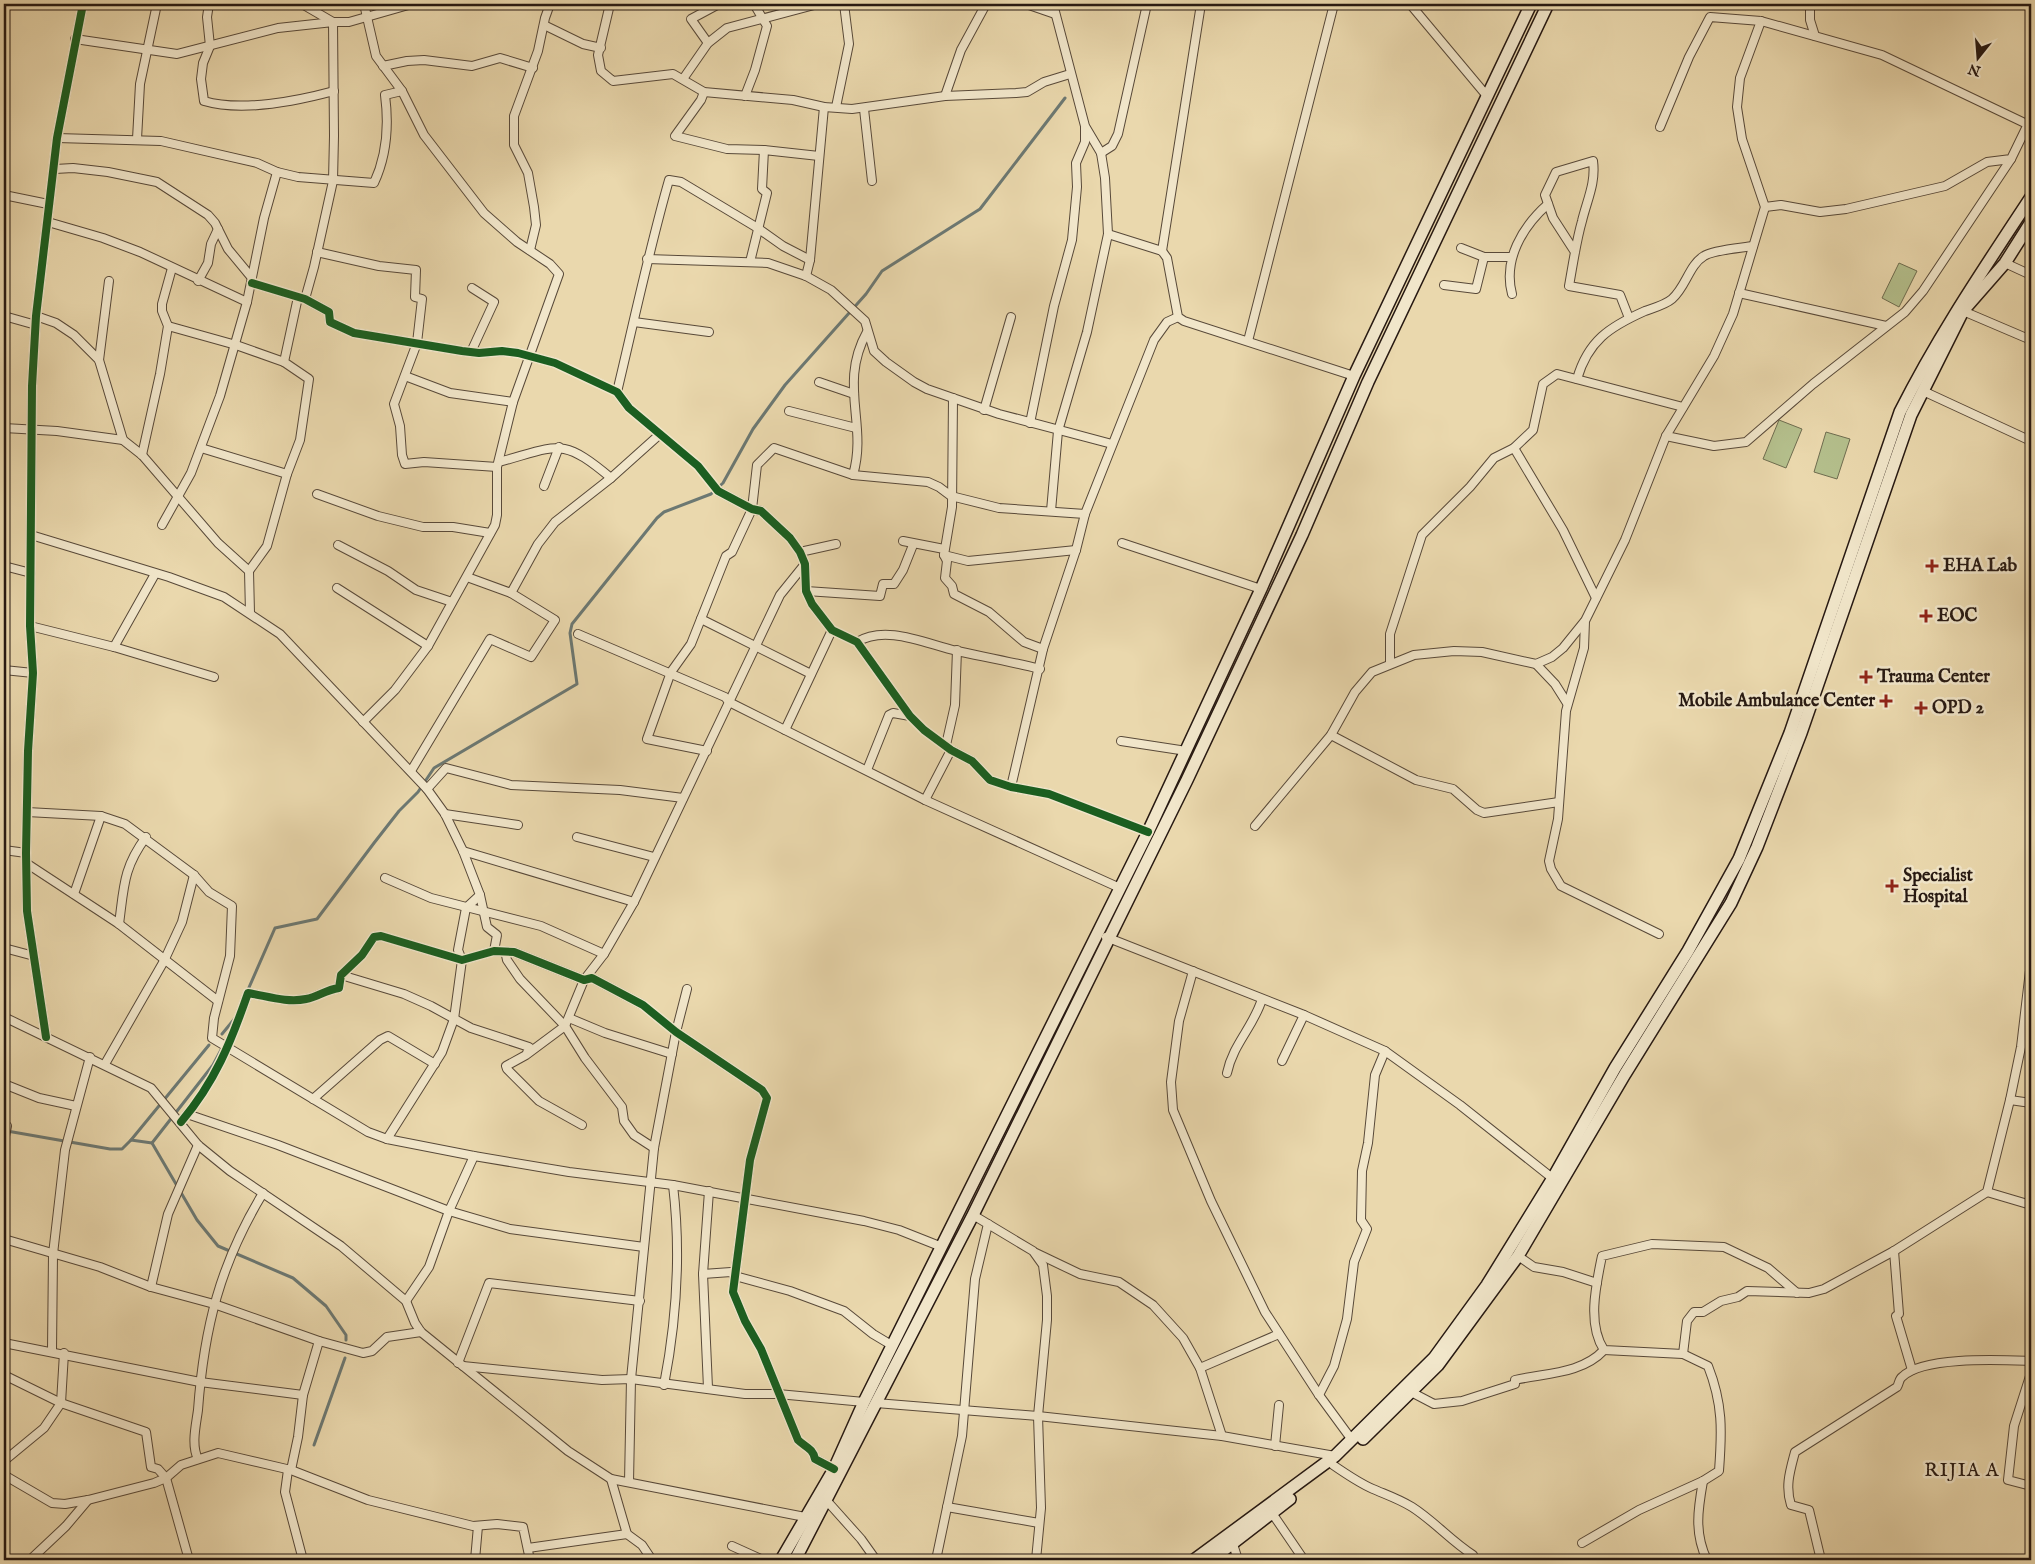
<svg xmlns="http://www.w3.org/2000/svg" width="2035" height="1564" viewBox="0 0 2035 1564" font-family="'IM FELL English',serif">
  <style>
    .green { fill: #b4bf8c; stroke: #6e6c4f }
    .lines { fill: none; stroke-linecap: round; stroke-linejoin: round }
    .stream { stroke: #6c7872; stroke-width: 3 }
    .minor-casing { stroke: #584939; stroke-width: 10 }
    .secondary-casing { stroke: #271912; stroke-width: 14 }
    .minor { stroke: #f1e6ca; stroke-width: 8 }
    .secondary { stroke: #f1e6ca; stroke-width: 11 }
    .cycleway-casing { stroke: #f1e6ca; stroke-width: 11 }
    .cycleway { stroke: #1b5e20; stroke-width: 8 }
    .poi-dot { fill: #8f2418; stroke: #f1e6ca; stroke-width: 2 }
    .labels { text-anchor: middle; dominant-baseline: central; stroke-width: 5; stroke-linejoin: round; paint-order: stroke }
    .poi-label { font-size: 18px; font-weight: bold; fill: #271912; stroke: #f1e6ca; text-anchor: start }
    .neighbourhood-label { font-size: 19px; letter-spacing: 1px; fill: #271912; stroke: #f1e6ca }
  </style>
  <rect width="100%" height="100%" fill="#ead8ad"/>
  <filter id="stains"><feTurbulence type="fractalNoise" baseFrequency=".004" numOctaves="4"/><feColorMatrix values="0 0 0 0 .2 0 0 0 0 .09 0 0 0 0 .02 0 0 0 .5 -.17"/></filter>
  <radialGradient id="worn" r=".72"><stop offset=".6" stop-color="#630" stop-opacity="0"/><stop offset="1" stop-color="#630" stop-opacity=".3"/></radialGradient>
  <g class="green">
    <polygon points="1899,263 1917,271 1899,307 1882,298"/>
    <polygon points="1779,420 1802,429 1786,468 1763,459"/>
    <polygon points="1826,432 1850,439 1837,479 1814,472"/>
  </g>
  <g class="lines">
    <g class="stream">
      <polyline points="247,992 275,928 317,919 374,843 399,811 418,792 434,768 577,684 570,633 572,624 657,518 664,512 711,494 723,483 753,429 785,385 866,294 882,271 980,209 1065,98"/>
      <polyline points="222,1034 236,1017"/>
      <polyline points="7,1131 110,1149 122,1149 131,1140 152,1143 213,1065 230,1033"/>
      <polyline points="131,1140 209,1045"/>
      <polyline points="152,1143 197,1220 218,1246 293,1278 326,1306 346,1335 346,1340"/>
      <polyline points="314,1445 345,1358"/>
    </g>
    <g class="minor-casing">
      <g id="minor">
        <path d="M209,4L207,17L210,46L203,63L201,79L204,101C241,112 297,101 334,91"/>
        <polyline points="302,4 333,22 349,22 412,4"/>
        <polyline points="610,4 598,55 601,71 613,81 673,74 704,92 793,100 824,107 852,109 945,96 1016,93 1027,92 1044,82 1070,74"/>
        <polyline points="1026,4 1055,14"/>
        <polyline points="1410,4 1487,96"/>
        <polyline points="1810,4 1810,20 1815,36"/>
        <polyline points="544,25 583,44 601,48"/>
        <polyline points="75,39 177,54 278,28 333,22 334,136 333,181 314,267 305,299"/>
        <polyline points="708,43 691,19 719,4"/>
        <polyline points="383,66 407,61 424,60 472,66 500,58 533,68"/>
        <polyline points="683,79 708,43 727,28 818,4"/>
        <polyline points="704,92 701,100 675,136 727,149 764,150"/>
        <polyline points="745,96 755,70 767,26 754,4"/>
        <polyline points="945,96 961,50 986,4"/>
        <polyline points="836,107 849,44 844,4"/>
        <polyline points="864,109 872,181"/>
        <polyline points="1660,127 1689,57 1710,17 1761,21 1882,55 2031,126"/>
        <path d="M57,138L161,141L257,163L277,172L298,177L374,183C387,155 389,125 385,95L402,91"/>
        <polyline points="137,139 140,84 157,4"/>
        <polyline points="1101,153 1112,146 1118,134 1147,4"/>
        <polyline points="55,169 73,168 108,172 157,182 208,215 215,223 228,249 252,278"/>
        <polyline points="4,195 48,204"/>
        <polyline points="1765,207 1781,205 1820,212 1846,209 1945,186 1987,162 2011,159 2028,124"/>
        <polyline points="48,222 103,238 140,252 247,302"/>
        <polyline points="1108,234 1162,251 1167,258 1178,317 1184,321 1354,376"/>
        <polyline points="1461,248 1484,257 1511,257"/>
        <polyline points="530,250 536,225 534,207 528,173 514,145 514,116 538,51 545,18 550,4"/>
        <polyline points="1162,251 1201,4"/>
        <polyline points="317,252 379,266 416,270 415,297 422,299 417,343 394,404 400,426 402,455 405,464 424,462 497,467"/>
        <path d="M1575,252L1553,218L1545,195L1556,172L1593,161C1596,183 1587,200 1582,221C1576,242 1573,264 1569,286L1620,295L1629,318"/>
        <polyline points="647,259 768,263 806,276 831,290 865,321 874,351 886,362 914,382 927,389 999,414 1112,444"/>
        <polyline points="750,262 767,193 762,189 764,150 819,156"/>
        <polyline points="2005,263 2031,275"/>
        <polyline points="806,276 810,260 824,107"/>
        <polyline points="198,281 208,263 211,244 218,229"/>
        <polyline points="252,283 305,299 329,312 330,322 354,333 462,351 479,353 502,351 518,353 555,363 617,392 629,408 698,466 718,491 752,509 761,511 790,538 800,552 805,564 806,591 812,604 832,630 857,642 910,716 924,730 951,750 972,761 990,780 1011,787 1049,794 1148,832"/>
        <polyline points="1444,285 1476,289 1484,257"/>
        <polyline points="1739,293 1886,326"/>
        <path d="M1512,294C1503,260 1522,227 1548,204"/>
        <polyline points="1963,311 2031,340"/>
        <polyline points="4,316 36,325"/>
        <polyline points="36,316 56,323 74,335 99,360 123,440 142,455 218,543 249,571 250,613"/>
        <polyline points="634,322 709,332"/>
        <polyline points="168,326 236,345 284,362"/>
        <polyline points="1248,341 1334,4"/>
        <polyline points="471,352 494,302 472,288"/>
        <polyline points="99,360 109,281"/>
        <polyline points="405,376 450,393 513,402"/>
        <path d="M1577,379C1588,341 1609,327 1645,311C1653,308 1665,305 1672,299C1686,287 1689,265 1704,256C1713,250 1741,248 1753,246"/>
        <polyline points="819,382 854,394"/>
        <polyline points="1923,391 2031,441"/>
        <path d="M617,392C634,321 649,250 669,180L681,182L756,227L783,246L810,260"/>
        <polyline points="953,398 952,507 944,555 968,561 1076,550"/>
        <polyline points="984,410 1011,317"/>
        <polyline points="789,411 856,428"/>
        <polyline points="1030,423 1054,306 1072,240 1077,187 1076,163 1085,142 1085,127"/>
        <polyline points="4,428 57,431 123,440"/>
        <polyline points="1666,436 1714,446 1746,442 1813,384 1905,312 1923,291 2011,159"/>
        <polyline points="201,448 287,474"/>
        <polyline points="1514,448 1563,530 1596,598"/>
        <polyline points="142,455 160,374 168,326 162,311 162,304 172,268"/>
        <path d="M499,462C558,446 561,436 611,478"/>
        <path d="M853,475C868,424 838,384 867,332"/>
        <polyline points="544,486 559,447"/>
        <polyline points="317,494 378,516 423,527 453,527 490,533"/>
        <polyline points="1051,511 1058,431 1087,332 1108,234 1105,178 1101,153 1085,126 1053,4"/>
        <polyline points="162,525 191,473 220,396 247,302 264,218 277,172"/>
        <polyline points="31,535 169,577 224,597 280,634 427,789 445,814 463,851 480,895 466,908 458,950 462,960 454,1019 442,1052 387,1139"/>
        <polyline points="903,541 944,549"/>
        <polyline points="1122,543 1261,589"/>
        <polyline points="338,545 388,571 416,590 452,602"/>
        <polyline points="800,552 836,544"/>
        <polyline points="944,555 947,561 945,578 952,586 954,594 989,612 1024,642 1043,649"/>
        <polyline points="4,566 31,573"/>
        <polyline points="249,571 267,546 287,474 300,440 309,379 284,362 298,297"/>
        <polyline points="467,577 511,593 538,544 555,522 611,478 659,435"/>
        <polyline points="337,588 428,646"/>
        <polyline points="806,591 880,596 883,584 894,584 903,570 913,545"/>
        <polyline points="701,619 811,674"/>
        <polyline points="30,626 114,647 214,677"/>
        <polyline points="578,634 725,697 729,702 925,800 1120,888"/>
        <path d="M857,642C886,624 926,644 957,651C985,657 1012,662 1040,669"/>
        <polyline points="114,647 155,574"/>
        <polyline points="1390,663 1390,634 1422,535 1470,487 1494,458 1514,448 1533,430 1543,384 1557,374 1683,407"/>
        <polyline points="1536,664 1555,684 1567,703"/>
        <polyline points="4,670 33,673"/>
        <polyline points="363,722 395,690 428,646 495,525 497,515 497,467 513,402 559,274 550,264 517,242 484,213 424,135 402,91 376,56 364,4"/>
        <polyline points="785,730 832,630"/>
        <polyline points="1331,735 1416,780 1453,789 1477,810 1484,813 1559,802"/>
        <polyline points="1121,741 1180,750"/>
        <polyline points="946,745 955,705 957,650"/>
        <polyline points="707,751 647,739 671,672 691,644 726,556 732,552 752,509 757,465 774,448 853,475 928,482 939,487 951,496 999,508 1085,514"/>
        <polyline points="867,770 889,715 893,713 910,716"/>
        <polyline points="411,771 490,639 531,657 555,620 511,593"/>
        <polyline points="1011,787 1043,649 1076,550 1085,514 1154,340 1167,322 1178,317"/>
        <polyline points="427,789 446,768 511,785 620,790 683,798"/>
        <polyline points="925,800 951,750"/>
        <polyline points="27,812 101,816 125,824 194,875 209,892 232,906 230,956 214,1018 212,1038 368,1132 387,1139 474,1156 569,1172 673,1185 864,1221 899,1230 942,1247"/>
        <polyline points="445,814 518,825"/>
        <polyline points="1255,826 1331,735 1355,692 1372,672 1414,655 1454,651 1482,652 1536,664 1552,657 1563,648 1584,622"/>
        <polyline points="577,837 654,857"/>
        <polyline points="4,850 26,853"/>
        <polyline points="463,851 634,902"/>
        <polyline points="26,863 119,924 218,1001"/>
        <polyline points="385,878 431,898 541,926 604,954"/>
        <polyline points="74,894 101,816"/>
        <polyline points="480,895 487,927 497,935 494,951"/>
        <path d="M119,924C124,887 123,868 146,837"/>
        <polyline points="1659,934 1561,886 1551,869 1549,861 1558,819 1566,711 1584,648 1585,621 1625,540 1666,436 1714,356 1733,314 1765,207 1742,139 1737,107 1740,78 1761,21"/>
        <polyline points="1106,937 1304,1015 1385,1051 1460,1105 1556,1181"/>
        <polyline points="4,948 34,956"/>
        <polyline points="505,951 507,960 520,979 565,1026 585,1058 622,1107 624,1121 634,1135 654,1148"/>
        <polyline points="1193,971 1179,1021 1171,1082 1173,1110 1211,1201 1265,1312 1319,1395 1352,1440"/>
        <polyline points="341,975 404,994 431,1006 471,1028 529,1047 527,1053"/>
        <polyline points="4,1017 151,1088 198,1145 230,1171 341,1246 406,1301 415,1323 421,1332 568,1451 611,1479 805,1517"/>
        <polyline points="569,1018 605,1033 672,1054"/>
        <polyline points="46,1037 27,911 26,853 28,751 33,673 30,626 32,386 36,316 57,138 83,4"/>
        <polyline points="1282,1061 1304,1015"/>
        <polyline points="105,1064 164,961 182,922 194,875"/>
        <path d="M1227,1073C1233,1044 1254,1026 1262,999"/>
        <polyline points="4,1084 39,1098 76,1106"/>
        <polyline points="313,1099 380,1040 388,1036 435,1064"/>
        <polyline points="2010,1100 2031,1103"/>
        <polyline points="187,1114 278,1145 449,1211 510,1229 644,1247"/>
        <path d="M181,1122C215,1082 231,1042 248,993C267,996 287,1003 306,999C318,997 325,990 339,988L341,975L362,955L374,937L381,936L462,960L494,951L514,952L584,980L592,978L643,1005L676,1032L762,1090L767,1098L750,1160L733,1292L745,1321L761,1349L798,1440C805,1447 813,1448 815,1459L834,1469"/>
        <polyline points="582,1125 539,1101 507,1069 506,1066 526,1055 565,1026 584,980 604,954 634,902 780,595 805,564"/>
        <polyline points="4,1141 7,1126"/>
        <polyline points="1987,1192 2031,1205"/>
        <polyline points="973,1215 1033,1251 1043,1265 1047,1296 1047,1320 1038,1416 1041,1508 1036,1560"/>
        <polyline points="4,1239 100,1267 151,1287 214,1304 319,1341 303,1395 298,1437 291,1470"/>
        <polyline points="1894,1251 1899,1314 1896,1316 1912,1370"/>
        <polyline points="1036,1253 1080,1274 1119,1282 1153,1305 1183,1338 1200,1368 1222,1436"/>
        <polyline points="1518,1256 1534,1267 1563,1272 1597,1283"/>
        <polyline points="703,1274 731,1272 735,1276 790,1291 844,1311 873,1334 893,1346"/>
        <polyline points="151,1287 168,1214 198,1145"/>
        <polyline points="406,1301 429,1267 449,1211 474,1156"/>
        <polyline points="319,1341 363,1353 372,1351 387,1337 421,1332"/>
        <polyline points="4,1343 200,1382 303,1395"/>
        <polyline points="52,1351 53,1254 65,1150 90,1057"/>
        <polyline points="1683,1354 1687,1321 1694,1312 1703,1312 1721,1301 1738,1297 1747,1291 1809,1293 1824,1289 1894,1251 1987,1192 2010,1100 2021,1047 2031,962"/>
        <polyline points="458,1363 489,1283 640,1301"/>
        <polyline points="463,1366 602,1380 631,1379 745,1394 778,1394 864,1402"/>
        <polyline points="1200,1368 1279,1334"/>
        <polyline points="2031,1373 2014,1426 2008,1480 2031,1486"/>
        <polyline points="4,1375 61,1403 146,1432 151,1467 158,1469 166,1478 189,1560"/>
        <path d="M664,1385C677,1318 681,1252 673,1185"/>
        <polyline points="708,1388 703,1274 709,1191"/>
        <path d="M1413,1393L1434,1404L1462,1401L1515,1384V1380C1545,1373 1582,1374 1604,1350"/>
        <polyline points="1319,1395 1334,1366 1347,1319 1354,1262 1367,1229 1361,1220 1362,1171 1368,1143 1375,1075 1385,1051"/>
        <polyline points="876,1403 1038,1416 1222,1436 1335,1456"/>
        <polyline points="1275,1446 1279,1405"/>
        <path d="M198,1459C191,1445 196,1425 198,1410C204,1328 220,1264 263,1193"/>
        <polyline points="4,1461 44,1428 61,1403 64,1353"/>
        <path d="M1333,1465C1346,1474 1359,1483 1373,1489C1387,1495 1399,1499 1412,1507C1434,1521 1451,1541 1473,1555"/>
        <polyline points="288,1470 285,1492 303,1560"/>
        <polyline points="4,1475 52,1503 65,1504 88,1500 154,1483 166,1478 181,1465 218,1453 291,1470 368,1500 473,1526 497,1524 523,1527 530,1560"/>
        <polyline points="611,1479 627,1534 642,1545 652,1560"/>
        <path d="M1703,1481C1698,1509 1694,1533 1707,1560"/>
        <polyline points="629,1482 631,1379 654,1148 676,1032 687,989"/>
        <polyline points="827,1501 861,1539 876,1560"/>
        <polyline points="947,1507 1039,1523"/>
        <polyline points="1272,1513 1304,1560"/>
        <path d="M1582,1543L1639,1510L1703,1481L1719,1471C1722,1431 1723,1404 1708,1366L1683,1354L1604,1350C1587,1324 1596,1285 1602,1256L1652,1244L1724,1247L1768,1268L1797,1293"/>
        <polyline points="1233,1544 1238,1560"/>
        <polyline points="732,1546 763,1560"/>
        <polyline points="528,1548 627,1534"/>
        <polyline points="30,1560 66,1526 88,1500"/>
        <polyline points="475,1560 478,1526"/>
        <polyline points="936,1560 962,1436 975,1279 988,1224"/>
        <path d="M1821,1560L1809,1510L1791,1505C1785,1486 1790,1471 1795,1452L1897,1387C1899,1384 1899,1379 1902,1377C1923,1356 2001,1360 2031,1361"/>
      </g>
    </g>
    <g class="secondary-casing">
      <g id="secondary">
        <polyline points="1363,1439 1438,1365 1518,1256 1625,1074 1731,903 1757,847 1801,733 1911,415 1963,311 2005,263 2031,222"/>
        <polyline points="781,1560 834,1469 864,1402 1148,832 1261,589 1354,376 1531,4"/>
        <polyline points="795,1560 973,1215 1187,780 1302,535 1368,382 1548,4"/>
        <path d="M1194,1560L1335,1456L1434,1358L1487,1285L1553,1178L1615,1068L1688,951L1739,859L1790,733L1900,412C1938,336 1985,267 2031,197"/>
        <polyline points="1211,1560 1290,1499"/>
      </g>
    </g>
    <use href="#minor" class="minor"/>
    <use href="#secondary" class="secondary"/>
    <g class="cycleway-casing">
      <g id="cycleway">
        <polyline points="252,283 305,299 329,312 330,322 354,333 462,351 479,353 502,351 518,353 555,363 617,392 629,408 698,466 718,491 752,509 761,511 790,538 800,552 805,564 806,591 812,604 832,630 857,642 910,716 924,730 951,750 972,761 990,780 1011,787 1049,794 1148,832"/>
        <polyline points="46,1037 27,911 26,853 28,751 33,673 30,626 32,386 36,316 57,138 83,4"/>
        <path d="M181,1122C215,1082 231,1042 248,993C267,996 287,1003 306,999C318,997 325,990 339,988L341,975L362,955L374,937L381,936L462,960L494,951L514,952L584,980L592,978L643,1005L676,1032L762,1090L767,1098L750,1160L733,1292L745,1321L761,1349L798,1440C805,1447 813,1448 815,1459L834,1469"/>
      </g>
    </g>
    <use href="#cycleway" class="cycleway"/>
  </g>
  <g class="poi-dot">
    <path d="M1929.5 558.5h5v5h5v5h-5v5h-5v-5h-5v-5h5z"/>
    <path d="M1923.5 608.5h5v5h5v5h-5v5h-5v-5h-5v-5h5z"/>
    <path d="M1863.5 669.5h5v5h5v5h-5v5h-5v-5h-5v-5h5z"/>
    <path d="M1883.5 693.5h5v5h5v5h-5v5h-5v-5h-5v-5h5z"/>
    <path d="M1918.5 700.5h5v5h5v5h-5v5h-5v-5h-5v-5h5z"/>
    <path d="M1889.5 878.5h5v5h5v5h-5v5h-5v-5h-5v-5h5z"/>
  </g>
  <g class="labels">
    <g class="poi-label">
      <text x="1943" y="566">EHA Lab</text>
      <text x="1937" y="616">EOC</text>
      <text x="1877" y="677">Trauma Center</text>
      <text x="1875" y="701" text-anchor="end">Mobile Ambulance Center</text>
      <text x="1932" y="708">OPD 2</text>
      <text x="1903" y="876">Specialist<tspan x="1903" dy="21">Hospital</tspan></text>
    </g>
    <g class="neighbourhood-label">
      <text x="1962" y="1471">RIJIA A</text>
    </g>
  </g>
  <rect width="2035" height="1564" fill="none" stroke="#ead8ad" stroke-width="20"/>
  <rect x="5" y="5" width="2025" height="1554" fill="none" stroke="#271912" stroke-width="2.5"/>
  <rect x="10" y="10" width="2015" height="1544" fill="none" stroke="#271912"/>
  <g transform="translate(1978 58) rotate(197)" stroke="#f1e6ca" stroke-width="4" paint-order="stroke">
  <path d="M0-4L9 19L0 12L-9 19Z" fill="#271912"/>
  <text y="-8" font-size="14" font-weight="bold" text-anchor="middle" fill="#271912">N</text>
  </g>
  <rect width="100%" height="100%" filter="url(#stains)"/>
  <rect width="100%" height="100%" fill="url(#worn)"/>
</svg>
